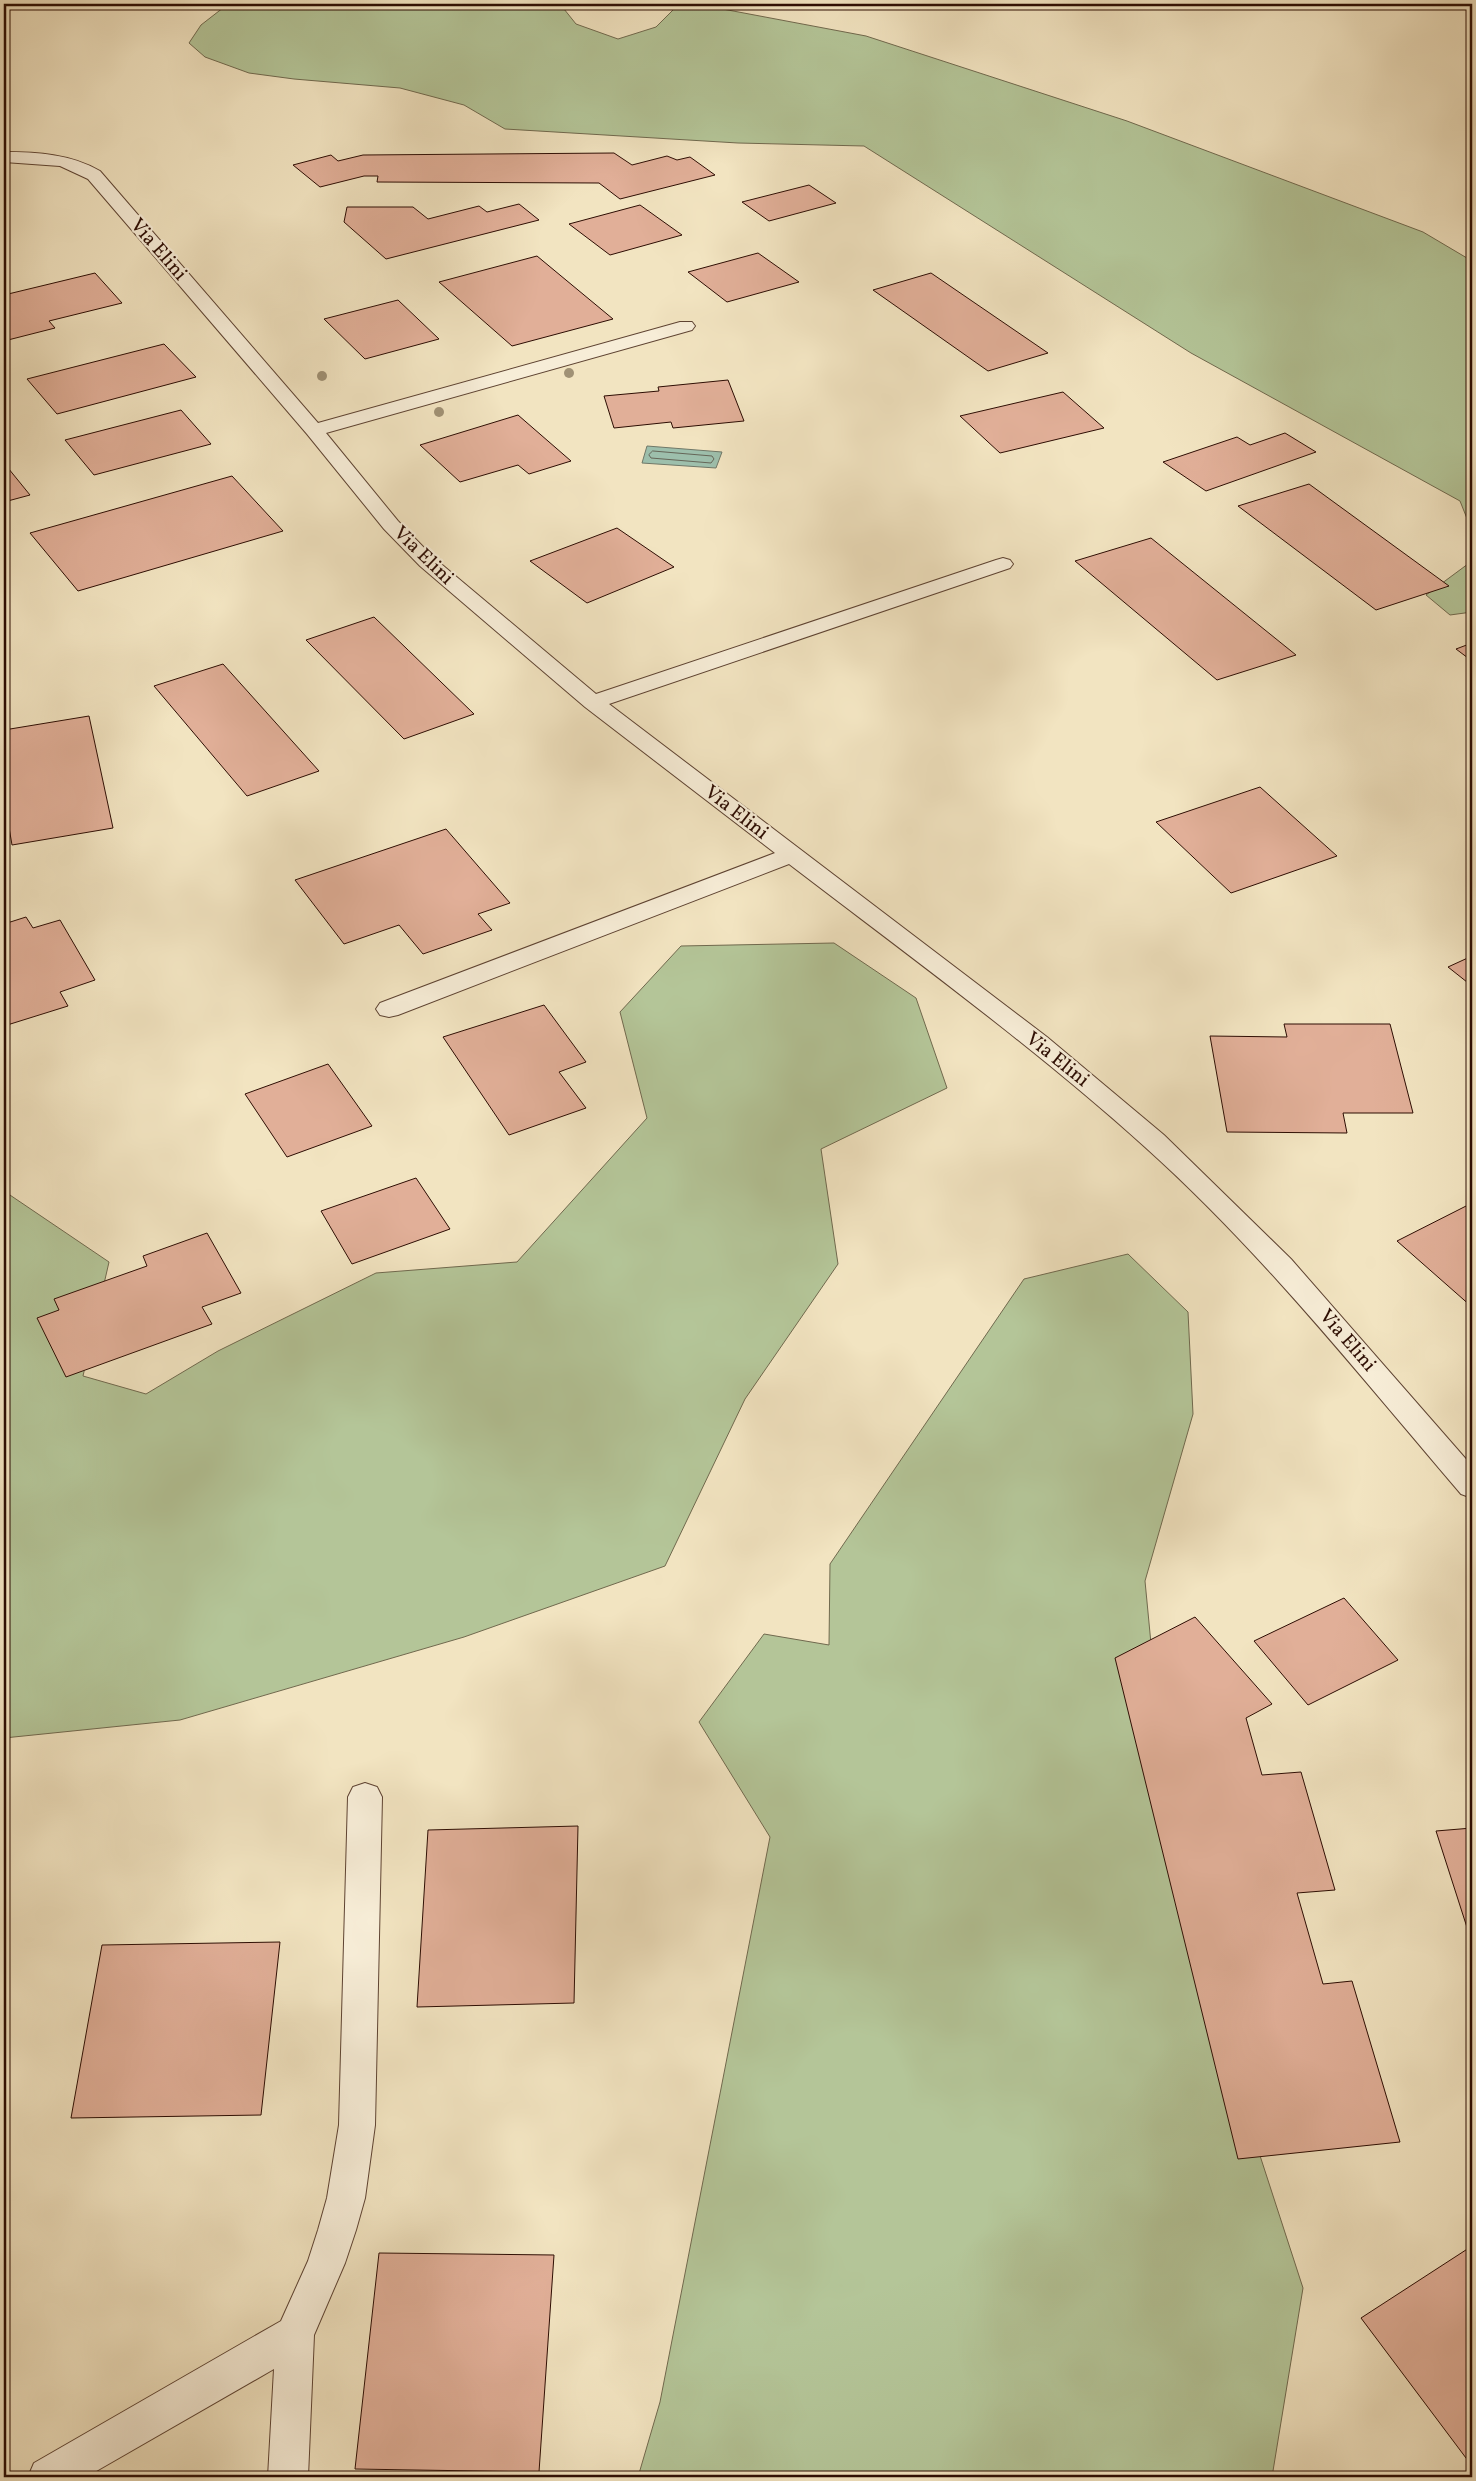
<svg xmlns="http://www.w3.org/2000/svg" width="1476" height="2481" viewBox="0 0 1476 2481" font-family="Vollkorn,serif">
  <style>
    .green { fill: #b4c598; stroke: #70694e }
    .water { fill: #9dbfac; stroke: #707868 }
    .lines { fill: none; stroke-linecap: round; stroke-linejoin: round }
    .shore { stroke: #656658; stroke-width: 1 }
    .building { fill: #e1af98; stroke: #2d0d03 }
    .minor-casing { stroke: #5e4332; stroke-width: 2 }
    .minor { fill: #f7edd7; fill-rule: evenodd }
    .tree { fill: #a09175 }
    .labels { text-anchor: middle; dominant-baseline: central; stroke-width: 4.5; stroke-linejoin: round; paint-order: stroke }
    .street-label { font-size: 20px; fill: #2d0d03; stroke: #f7edd7 }
  </style>
  <rect width="100%" height="100%" fill="#f2e4c1"/>
  <filter id="stains"><feTurbulence type="fractalNoise" baseFrequency=".004" numOctaves="4"/><feColorMatrix values="0 0 0 0 .2 0 0 0 0 .09 0 0 0 0 .02 0 0 0 .5 -.17"/></filter>
  <radialGradient id="worn" r=".72"><stop offset=".6" stop-color="#630" stop-opacity="0"/><stop offset="1" stop-color="#630" stop-opacity=".3"/></radialGradient>
  <g class="green">
    <polygon points="228,4 560,4 576,24 618,39 656,27 679,4 696,4 866,36 1127,121 1423,232 1472,261 1472,531 1460,501 1191,353 864,146 738,143 505,129 464,105 400,88 294,79 249,73 205,57 189,43 201,25"/>
    <polygon points="1472,561 1472,612 1450,615 1426,595"/>
    <polygon points="834,943 916,998 947,1088 821,1149 838,1264 745,1399 665,1566 464,1637 180,1720 4,1738 4,1191 109,1262 83,1376 146,1394 218,1351 376,1273 517,1262 647,1118 620,1012 681,946"/>
    <polygon points="1128,1254 1188,1312 1193,1414 1145,1581 1175,1894 1303,2288 1272,2477 638,2477 660,2402 770,1837 699,1722 764,1634 829,1645 830,1564 1024,1279"/>
  </g>
  <polygon class="water" points="647,446 722,452 716,468 642,463"/>
  <g class="lines">
    <polygon class="shore" points="653,451 712,456 714,459 711,463 651,458 649,455"/>
  </g>
  <g class="building">
    <polygon points="614,153 632,165 667,156 677,160 690,157 715,175 620,199 599,183 377,182 378,176 364,176 320,187 293,165 331,155 338,161 363,155"/>
    <polygon points="809,185 836,203 769,221 742,202"/>
    <polygon points="519,204 539,220 386,259 344,222 347,207 413,207 428,219 479,206 487,212"/>
    <polygon points="640,205 682,235 610,255 569,224"/>
    <polygon points="758,253 799,282 727,302 688,272"/>
    <polygon points="537,256 613,319 512,346 439,282"/>
    <polygon points="95,273 122,303 49,321 55,328 4,341 4,295"/>
    <polygon points="931,273 1048,353 988,371 873,290"/>
    <polygon points="398,300 439,339 365,359 324,319"/>
    <polygon points="164,344 196,377 57,414 27,379"/>
    <polygon points="728,380 744,421 673,428 671,422 614,428 604,396 659,391 658,387"/>
    <polygon points="1063,392 1104,428 1000,453 960,416"/>
    <polygon points="181,410 211,444 94,475 65,440"/>
    <polygon points="518,415 571,461 529,474 518,465 460,482 420,445"/>
    <polygon points="1285,433 1316,452 1206,491 1163,462 1237,437 1250,445"/>
    <polygon points="4,463 30,495 4,502"/>
    <polygon points="232,476 283,531 78,591 30,533"/>
    <polygon points="1309,484 1449,586 1376,610 1238,506"/>
    <polygon points="617,528 674,567 587,603 530,561"/>
    <polygon points="1151,538 1296,655 1217,680 1075,561"/>
    <polygon points="374,617 474,714 404,739 306,640"/>
    <polygon points="1472,643 1472,661 1456,649"/>
    <polygon points="223,664 319,771 247,796 154,686"/>
    <polygon points="89,716 113,828 12,845 4,798 4,730"/>
    <polygon points="1260,787 1337,856 1231,893 1156,822"/>
    <polygon points="446,829 510,903 478,914 492,930 423,954 399,925 344,944 295,880"/>
    <polygon points="26,917 33,928 60,920 95,980 60,992 68,1006 4,1026 4,924"/>
    <polygon points="1472,956 1472,986 1448,967"/>
    <polygon points="544,1005 586,1062 559,1072 586,1108 509,1135 443,1037"/>
    <polygon points="1284,1024 1390,1024 1413,1113 1343,1113 1347,1133 1227,1132 1210,1036 1287,1037"/>
    <polygon points="328,1064 372,1126 287,1157 245,1094"/>
    <polygon points="416,1178 450,1229 352,1264 321,1211"/>
    <polygon points="1472,1203 1472,1307 1397,1241"/>
    <polygon points="207,1233 241,1293 202,1307 212,1324 66,1377 37,1318 59,1310 54,1299 147,1266 143,1256"/>
    <polygon points="1344,1598 1398,1660 1308,1705 1254,1641"/>
    <polygon points="1195,1617 1272,1704 1246,1718 1262,1775 1301,1772 1335,1890 1297,1893 1323,1984 1352,1981 1400,2142 1238,2159 1115,1658"/>
    <polygon points="578,1826 574,2003 417,2007 428,1830"/>
    <polygon points="1472,1828 1472,1943 1436,1831"/>
    <polygon points="280,1942 261,2115 71,2118 102,1945"/>
    <polygon points="1472,2246 1472,2466 1361,2318"/>
    <polygon points="379,2253 554,2255 539,2472 355,2469"/>
  </g>
  <g class="lines">
    <g class="minor-casing">
      <g id="minor">
        <path d="M4,152C37,152 71,154 100,171L318,423L680,322H692L695,326L692,330L326,433L398,521L434,558L596,694L996,560L1003,558L1010,560L1013,564L1010,568L609,704L1047,1037L1164,1135L1291,1259L1472,1466V1498L1461,1494C1360,1376 1262,1252 1145,1147C1033,1046 909,956 789,864L398,1015L389,1017L380,1015L376,1009L380,1003L775,853L585,707L420,566L384,529L307,434L88,179L60,166L4,162Z"/>
        <polygon points="365,1783 377,1787 382,1797 375,2125 365,2198 356,2230 345,2263 314,2335 308,2477 268,2477 274,2369 86,2477 28,2477 34,2463 281,2321 308,2261 318,2230 327,2198 339,2125 348,1797 353,1787"/>
      </g>
    </g>
    <use href="#minor" class="minor"/>
  </g>
  <g class="tree">
    <circle cx="569" cy="373" r="5"/>
    <circle cx="322" cy="376" r="5"/>
    <circle cx="439" cy="412" r="5"/>
  </g>
  <g class="labels">
    <g class="street-label">
      <text transform="translate(158 250) rotate(49)">Via Elini</text>
      <text transform="translate(423 556) rotate(44)">Via Elini</text>
      <text transform="translate(736 813) rotate(38)">Via Elini</text>
      <text transform="translate(1057 1060) rotate(39)">Via Elini</text>
      <text transform="translate(1347 1341) rotate(49)">Via Elini</text>
    </g>
  </g>
  <rect width="1476" height="2481" fill="none" stroke="#f2e4c1" stroke-width="20"/>
  <rect x="5" y="5" width="1466" height="2471" fill="none" stroke="#2d0d03" stroke-width="2.5"/>
  <rect x="10" y="10" width="1456" height="2461" fill="none" stroke="#2d0d03"/>
  <rect width="100%" height="100%" filter="url(#stains)"/>
  <rect width="100%" height="100%" fill="url(#worn)"/>
</svg>
